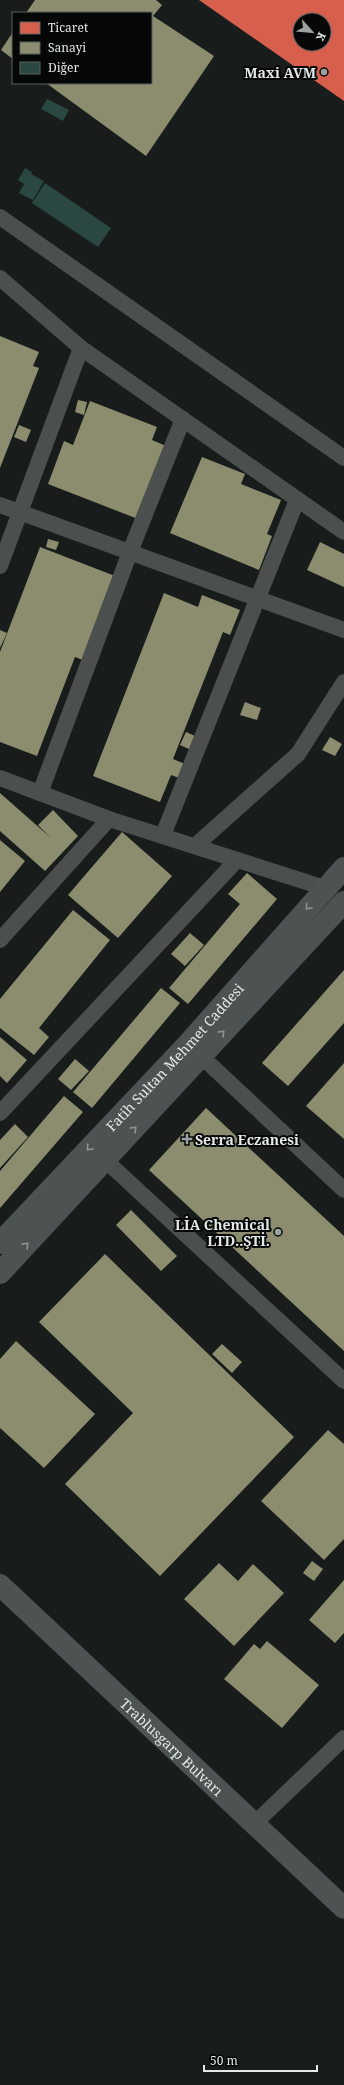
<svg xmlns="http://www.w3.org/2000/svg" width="344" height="2085" viewBox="0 0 344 2085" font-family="'Noto Serif',serif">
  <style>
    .shops { fill: #d6604d; fill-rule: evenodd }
    .industry { fill: #8c8c6e }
    .building { fill: #2a4742 }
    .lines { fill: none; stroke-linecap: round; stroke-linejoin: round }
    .minor { stroke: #4b4f4e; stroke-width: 16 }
    .secondary { stroke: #4c5352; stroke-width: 22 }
    .oneway { stroke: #909695 }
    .poi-dot { fill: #9ba2a0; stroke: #050807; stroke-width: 1.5 }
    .labels { text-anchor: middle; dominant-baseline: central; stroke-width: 4; stroke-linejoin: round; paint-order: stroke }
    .poi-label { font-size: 14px; font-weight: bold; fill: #e2e9e7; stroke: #050807; text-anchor: end }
    .street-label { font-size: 14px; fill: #e2e9e7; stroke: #050807 }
  </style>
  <rect width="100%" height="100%" fill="#181d1c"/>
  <path class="shops" d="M199,0H344V101ZM300,20H324V44H300Z"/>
  <g class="industry">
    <polygon points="35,0 156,0 162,5 153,16 214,56 146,156 46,83 151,83 151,13 26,13"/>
    <polygon points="13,32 13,59 1,50"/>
    <polygon points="0,336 39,352 33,366 39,368 0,468"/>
    <polygon points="78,400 87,402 84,415 75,412"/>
    <polygon points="90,401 157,427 152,440 166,446 138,519 48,484 64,441 73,445"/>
    <polygon points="19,425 31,430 26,442 14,437"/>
    <polygon points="202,457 245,474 241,484 281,500 267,534 272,536 259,570 170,533"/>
    <polygon points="48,539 59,542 56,550 46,547"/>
    <polygon points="320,542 344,554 344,587 307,570"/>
    <polygon points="40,547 115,576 83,660 75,657 37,756 0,742 0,652"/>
    <polygon points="164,593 198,607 202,595 240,610 230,635 223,632 173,759 185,764 179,778 171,775 160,802 93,776"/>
    <polygon points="0,630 7,633 0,648"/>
    <polygon points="245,702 261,708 257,720 240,715"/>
    <polygon points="186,732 195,736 189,749 180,745"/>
    <polygon points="330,737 342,744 335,756 322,750"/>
    <polygon points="0,793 51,838 38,825 53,810 78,836 45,871 0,831"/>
    <polygon points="122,832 172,876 118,938 68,895"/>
    <polygon points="0,840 25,861 0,892"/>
    <polygon points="247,873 277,899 188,1004 169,988 240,904 228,894"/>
    <polygon points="73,910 110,940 39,1028 49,1037 34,1055 0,1028 0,999"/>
    <polygon points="190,933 204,945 185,966 171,954"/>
    <polygon points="344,970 344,1023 288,1086 262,1063"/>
    <polygon points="161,988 180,1003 92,1108 73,1092"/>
    <polygon points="0,1037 27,1060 7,1083 0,1076"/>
    <polygon points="75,1059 89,1071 71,1090 58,1079"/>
    <polygon points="344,1063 344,1139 306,1106"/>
    <polygon points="64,1096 83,1112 0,1208 0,1171"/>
    <polygon points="206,1108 344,1236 344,1351 149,1170"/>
    <polygon points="15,1124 28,1137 0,1168 0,1140"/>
    <polygon points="131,1210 177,1256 161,1271 116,1225"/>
    <polygon points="105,1254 294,1437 160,1576 65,1484 133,1413 39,1322"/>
    <polygon points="16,1341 95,1414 44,1468 0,1428 0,1359"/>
    <polygon points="222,1344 242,1362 232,1373 212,1354"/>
    <polygon points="328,1430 344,1444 344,1539 324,1560 261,1501"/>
    <polygon points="312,1561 323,1569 314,1581 303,1573"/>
    <polygon points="219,1563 238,1581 253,1564 284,1593 234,1646 184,1599"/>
    <polygon points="344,1580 344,1633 335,1643 309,1620"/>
    <polygon points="267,1641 319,1685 282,1728 224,1679 254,1644 260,1649"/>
  </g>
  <g class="building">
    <polygon points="47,99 69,110 63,121 41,109"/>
    <polygon points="25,168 32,172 31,174 44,181 33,200 19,193 24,184 18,180"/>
    <polygon points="45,183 111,228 98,247 32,203"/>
  </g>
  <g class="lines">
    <g class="minor">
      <polyline points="0,217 344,458"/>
      <polyline points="0,278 81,348 344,532"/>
      <polyline points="0,505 344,630"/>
      <polyline points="0,566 81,348"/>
      <polyline points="0,778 109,819 325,888"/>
      <polyline points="40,793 130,552 183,419"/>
      <polyline points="163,835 297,500"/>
      <polyline points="196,845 298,754 344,682"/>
      <polyline points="0,940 109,819"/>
      <polyline points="201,1056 344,1190"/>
      <polyline points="0,1113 236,861"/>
      <polyline points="105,1160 344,1381"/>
      <polyline points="255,1823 344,1738"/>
    </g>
    <g class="secondary">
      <path id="s1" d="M0,1243L188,1044L344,868"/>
      <polyline points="0,1273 344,902"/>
      <path id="s2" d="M0,1585L344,1908"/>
    </g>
  </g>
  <defs><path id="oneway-chevron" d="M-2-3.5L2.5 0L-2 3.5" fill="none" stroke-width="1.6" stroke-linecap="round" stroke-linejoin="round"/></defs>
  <g class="oneway">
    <use href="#oneway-chevron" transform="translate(308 907) rotate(131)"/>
    <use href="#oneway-chevron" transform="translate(222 1033) rotate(-47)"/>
    <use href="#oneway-chevron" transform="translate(134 1129) rotate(-47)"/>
    <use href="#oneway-chevron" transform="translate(89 1148) rotate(133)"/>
    <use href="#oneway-chevron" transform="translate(26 1245) rotate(-47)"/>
  </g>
  <g class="poi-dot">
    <circle cx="324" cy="72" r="4"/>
    <path d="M185 1133h4v4h4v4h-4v4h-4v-4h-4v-4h4z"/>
    <circle cx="278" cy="1232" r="4"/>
  </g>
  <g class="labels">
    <g class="poi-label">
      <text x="316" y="72">Maxi AVM</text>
      <text x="195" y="1139" text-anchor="start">Serra Eczanesi</text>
      <text x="270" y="1224">LİA Chemical<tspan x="270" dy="16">LTD..ŞTİ.</tspan></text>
    </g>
    <g class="street-label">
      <text stroke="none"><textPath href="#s1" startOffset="255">Fatih Sultan Mehmet Caddesi</textPath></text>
      <text stroke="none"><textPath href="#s2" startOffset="236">Trablusgarp Bulvarı</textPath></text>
    </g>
  </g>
  <rect x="12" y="12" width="140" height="72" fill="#050807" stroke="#5d6261"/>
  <rect x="20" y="22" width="20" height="12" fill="#d6604d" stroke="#5d6261"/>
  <text x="48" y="32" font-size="12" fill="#e2e9e7">Ticaret</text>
  <rect x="20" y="42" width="20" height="12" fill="#8c8c6e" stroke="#5d6261"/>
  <text x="48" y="52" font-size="12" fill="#e2e9e7">Sanayi</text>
  <rect x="20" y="62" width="20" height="12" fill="#2a4742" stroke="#5d6261"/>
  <text x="48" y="72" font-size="12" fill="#e2e9e7">Diğer</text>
  <g transform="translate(312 32) rotate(117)"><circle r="19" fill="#050807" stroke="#5d6261"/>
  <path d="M0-3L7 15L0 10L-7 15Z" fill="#9ba2a0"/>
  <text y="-6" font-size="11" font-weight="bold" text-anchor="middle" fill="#e2e9e7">K</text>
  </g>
  <path d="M204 2065v6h113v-6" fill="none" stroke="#e2e9e7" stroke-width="2"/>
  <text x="210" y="2065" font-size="12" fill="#e2e9e7" stroke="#050807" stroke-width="3" paint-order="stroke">50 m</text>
</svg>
